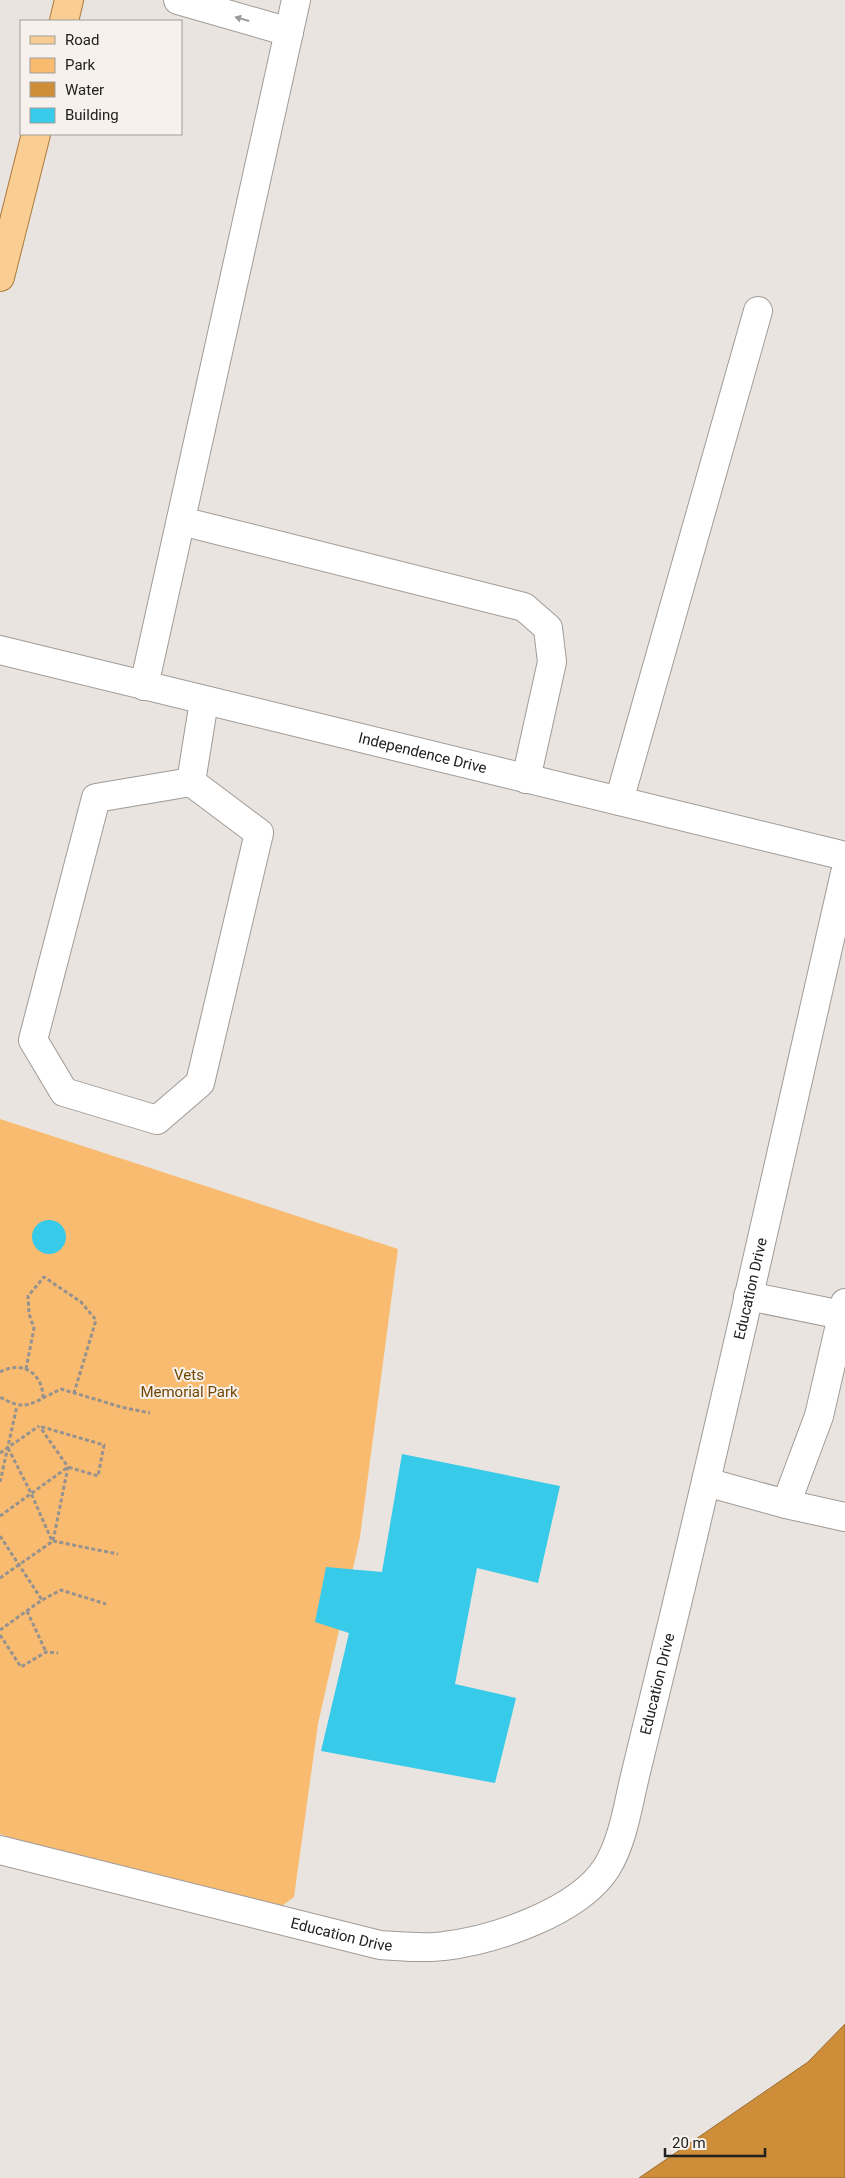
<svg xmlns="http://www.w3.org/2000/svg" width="845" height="2178" viewBox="0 0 845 2178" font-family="Roboto,sans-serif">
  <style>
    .green { fill: #f9bb70 }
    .water { fill: #ce8d39; stroke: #9a6d31 }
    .building { fill: #38cae9 }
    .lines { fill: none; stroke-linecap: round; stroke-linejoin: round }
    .minor-casing { stroke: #a09b97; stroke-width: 30 }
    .major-casing { stroke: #ac7b3c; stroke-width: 30 }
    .path { stroke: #96928f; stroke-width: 3; stroke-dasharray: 4 2.5; stroke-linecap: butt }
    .minor { stroke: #fff; stroke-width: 28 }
    .major { stroke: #facd93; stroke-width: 28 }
    .oneway { fill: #9c9b9a }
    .labels { text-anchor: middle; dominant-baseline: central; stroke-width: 4; stroke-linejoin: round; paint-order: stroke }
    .street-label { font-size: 15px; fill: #22211f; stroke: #f6f1ec }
    .park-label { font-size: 15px; fill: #724704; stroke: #f6f1ec }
  </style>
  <rect width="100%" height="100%" fill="#e9e4df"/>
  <polygon class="green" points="0,1119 398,1249 360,1537 318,1724 294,1897 267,1917 0,1834"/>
  <polygon class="water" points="845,2024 845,2178 639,2178 808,2062"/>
  <g class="building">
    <circle cx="49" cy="1237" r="17"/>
    <polygon points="402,1454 560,1486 538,1583 477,1568 455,1684 516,1698 495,1783 321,1751 349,1633 315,1622 326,1567 382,1572"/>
  </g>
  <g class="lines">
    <g class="minor-casing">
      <g id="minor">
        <polyline points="178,0 289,32"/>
        <polyline points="181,521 524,607 548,628 552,662 526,779"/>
        <path id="s1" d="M0,650L845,856"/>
        <polyline points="144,686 296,0"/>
        <polyline points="191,782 96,798 33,1040 64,1092 157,1120 200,1083 259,833 191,782 204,701"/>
        <polyline points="619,801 758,311"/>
        <polyline points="748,1296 842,1315"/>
        <polyline points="706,1482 786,1504 845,1517"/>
        <polyline points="786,1504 819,1416 845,1303"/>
        <path id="s2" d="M0,1850L380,1945C401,1946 423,1949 444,1946C494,1940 579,1912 607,1867C623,1841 628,1805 635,1776C648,1724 660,1672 673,1620C733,1372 788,1122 845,873"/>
      </g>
    </g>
    <g class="major-casing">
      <g id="major">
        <polyline points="64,21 69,0"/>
        <polyline points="0,277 36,134"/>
      </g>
    </g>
    <g class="path">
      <polyline points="26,1369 34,1328 29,1314 28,1296 44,1277 81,1302 96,1320 74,1393"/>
      <path d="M0,1372C22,1360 43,1373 43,1398C25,1408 18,1407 0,1397"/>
      <polyline points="43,1398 61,1389 121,1407 150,1413"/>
      <polyline points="8,1448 31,1493 52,1541"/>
      <polyline points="0,1453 39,1426"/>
      <polyline points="0,1482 17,1406"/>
      <polyline points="0,1516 68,1467 98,1476 104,1445 39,1426"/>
      <polyline points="0,1536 42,1600"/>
      <polyline points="53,1541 118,1554"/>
      <polyline points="0,1578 53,1541 68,1467 40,1427"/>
      <polyline points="27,1611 46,1652"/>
      <polyline points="0,1630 42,1600 61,1590 106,1604"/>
      <polyline points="0,1635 21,1667 46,1652 58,1653"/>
    </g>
    <use href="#minor" class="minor"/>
    <use href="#major" class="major"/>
  </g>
  <defs><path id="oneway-solid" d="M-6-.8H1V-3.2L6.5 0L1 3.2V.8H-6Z" transform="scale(1.25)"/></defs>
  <use class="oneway" href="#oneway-solid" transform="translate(242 19) rotate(-164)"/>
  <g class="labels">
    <g class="street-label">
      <text stroke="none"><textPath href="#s1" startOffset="435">Independence Drive</textPath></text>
      <text stroke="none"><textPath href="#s2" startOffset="1238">Education Drive</textPath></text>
      <text stroke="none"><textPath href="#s2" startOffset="832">Education Drive</textPath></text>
      <text stroke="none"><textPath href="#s2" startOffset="352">Education Drive</textPath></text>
    </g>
    <g class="park-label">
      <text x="189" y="1375">Vets<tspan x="189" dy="17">Memorial Park</tspan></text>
    </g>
  </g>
  <rect x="20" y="20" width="162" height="115" fill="#f6f1ec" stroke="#a19e9a"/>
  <rect x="30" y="36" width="25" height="8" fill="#facd93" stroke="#a19e9a"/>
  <text x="65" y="45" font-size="15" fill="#22211f">Road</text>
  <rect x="30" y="58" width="25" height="15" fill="#f9bb70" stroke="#a19e9a"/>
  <text x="65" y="70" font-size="15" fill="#22211f">Park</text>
  <rect x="30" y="82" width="25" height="15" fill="#ce8d39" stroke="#a19e9a"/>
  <text x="65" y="95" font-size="15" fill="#22211f">Water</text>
  <rect x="30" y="108" width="25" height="15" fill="#38cae9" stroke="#a19e9a"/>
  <text x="65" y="120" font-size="15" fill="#22211f">Building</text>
  <path d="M665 2148v8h100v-8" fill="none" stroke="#22211f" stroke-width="2.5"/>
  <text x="672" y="2148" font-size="15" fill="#22211f" stroke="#f6f1ec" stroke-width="4" paint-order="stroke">20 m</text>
</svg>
